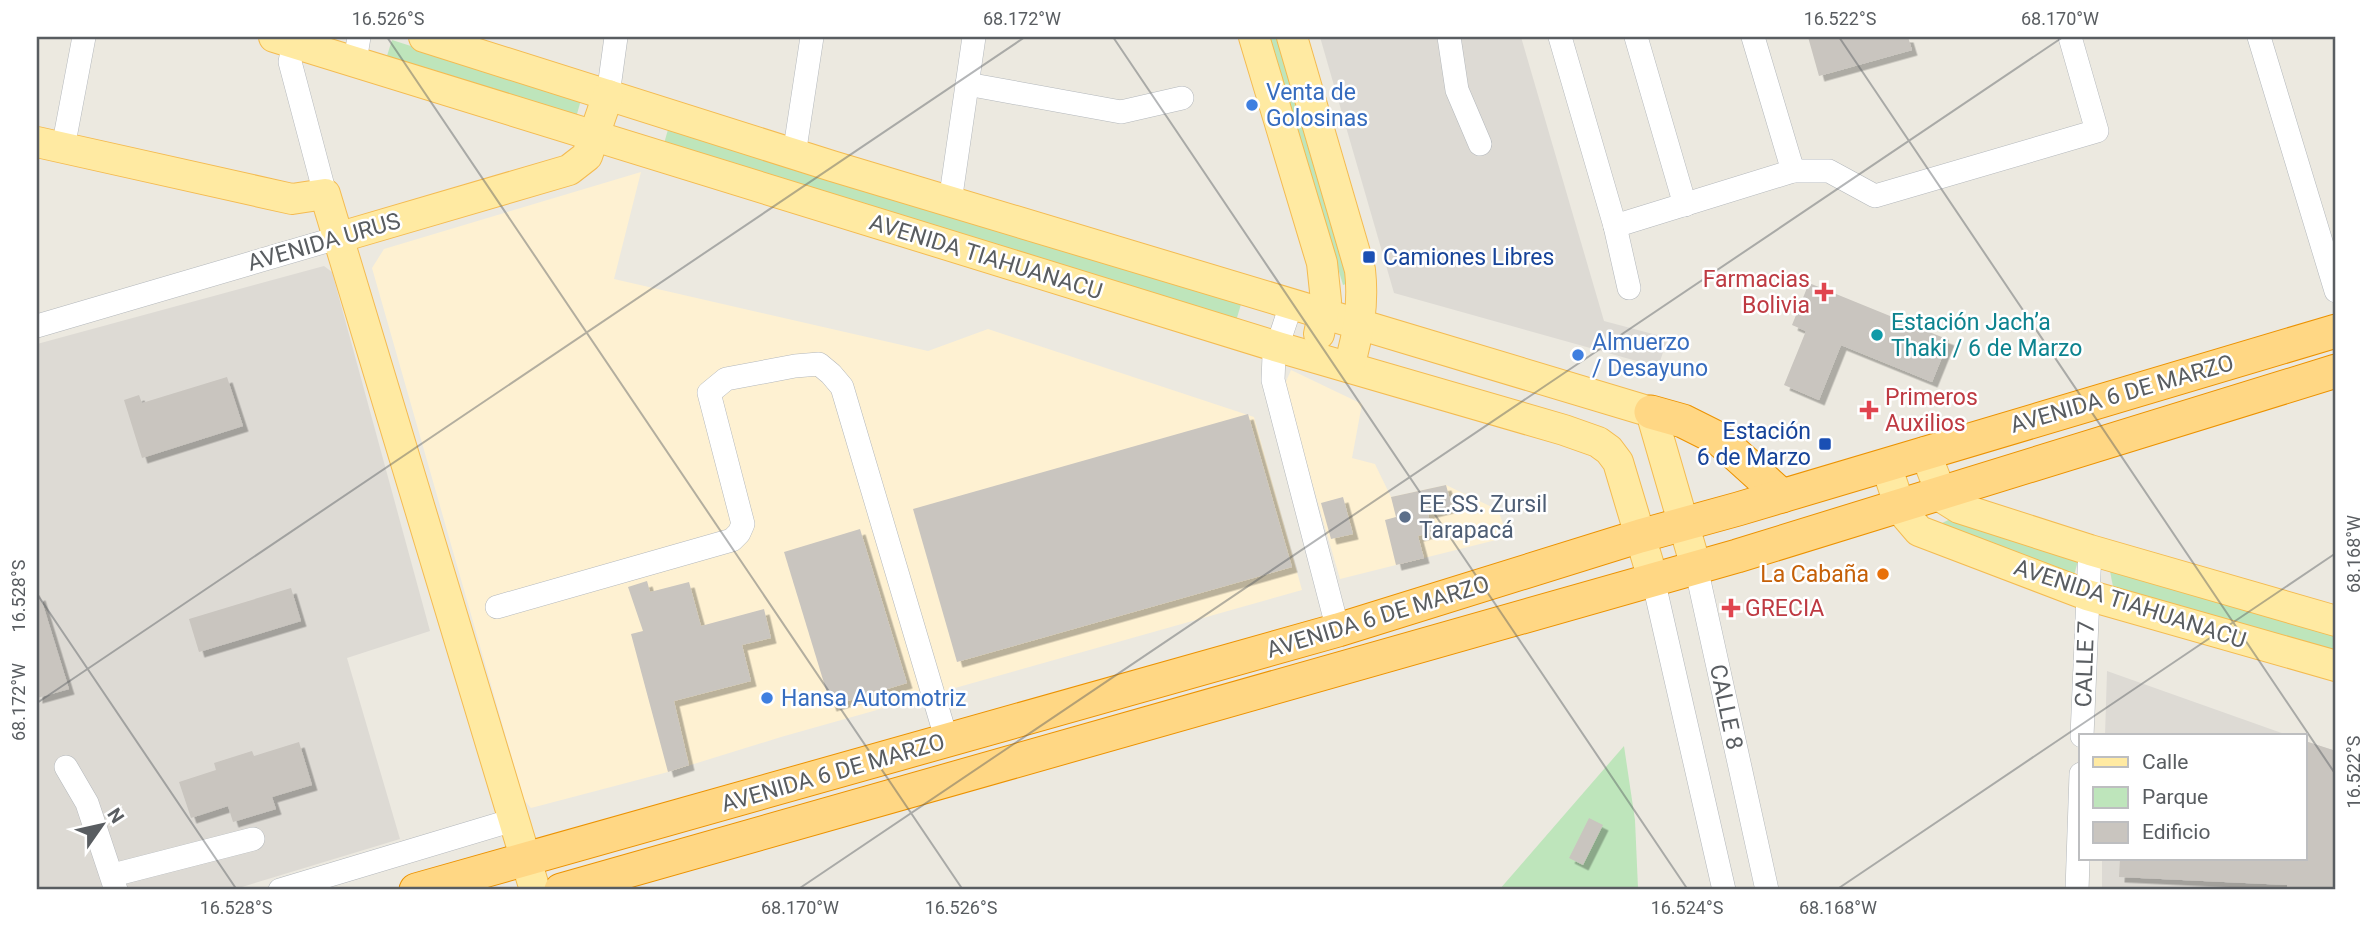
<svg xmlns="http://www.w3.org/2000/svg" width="2373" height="927" viewBox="0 0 2373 927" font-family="Roboto,sans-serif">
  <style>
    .commercial { fill: #fef1d2 }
    .industrial { fill: #dddad4 }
    .green { fill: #bee5bb }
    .building { fill: #c9c5bf; filter: url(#shadow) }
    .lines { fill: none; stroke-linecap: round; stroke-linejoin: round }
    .minor-casing { stroke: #b3b7bb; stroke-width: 24 }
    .major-casing { stroke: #f4bb51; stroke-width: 32 }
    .highway-casing { stroke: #ec9200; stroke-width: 35 }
    .minor { stroke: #fff; stroke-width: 23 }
    .major { stroke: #ffeaa2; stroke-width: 30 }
    .highway { stroke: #ffd784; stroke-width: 33 }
    .ticks { fill: none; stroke: #595d61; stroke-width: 2; stroke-opacity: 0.45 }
    .shop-dot { fill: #3f7fe0; stroke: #fff; stroke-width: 2.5 }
    .transit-dot { fill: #1a4fb4; stroke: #fff; stroke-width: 2.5 }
    .health-dot { fill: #e0444e; stroke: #fff; stroke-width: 2.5 }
    .culture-dot { fill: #0f9aa8; stroke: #fff; stroke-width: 2.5 }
    .service-dot { fill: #5c6f8a; stroke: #fff; stroke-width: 2.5 }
    .food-dot { fill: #e8710a; stroke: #fff; stroke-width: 2.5 }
    .labels { text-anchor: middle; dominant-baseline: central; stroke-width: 5; stroke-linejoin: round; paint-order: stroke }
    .shop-label { font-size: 23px; fill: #366cbe; stroke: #fff; text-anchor: start }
    .street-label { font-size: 23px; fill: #595d61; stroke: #fff }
    .transit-label { font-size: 23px; fill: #164399; stroke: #fff; text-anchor: start }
    .health-label { font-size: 23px; fill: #be3a42; stroke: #fff; text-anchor: start }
    .culture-label { font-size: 23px; fill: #0d838f; stroke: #fff; text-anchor: start }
    .service-label { font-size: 23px; fill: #4e5e75; stroke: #fff; text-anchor: start }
    .food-label { font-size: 23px; fill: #c56008; stroke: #fff; text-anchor: end }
    .neatline { fill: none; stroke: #595d61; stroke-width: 2.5 }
    .ticks-label { font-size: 18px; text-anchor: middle; fill: #595d61 }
  </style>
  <defs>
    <filter id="shadow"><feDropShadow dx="5.5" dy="5.5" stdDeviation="0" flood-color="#0004"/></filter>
  </defs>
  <rect width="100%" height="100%" fill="#ece9e0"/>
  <g class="commercial">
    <polygon points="641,172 614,279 928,351 988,329 1254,417 1302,590 781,737 668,772 531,808 524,800 372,268 384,249"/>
    <polygon points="1291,370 1362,404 1352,458 1375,464 1391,497 1446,485 1498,510 1508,537 1340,579 1284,386"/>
  </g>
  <g class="industrial">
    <polygon points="1320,37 1521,37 1604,321 1668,338 1658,367 1394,293"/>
    <polygon points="324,266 332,272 430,631 347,658 400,839 232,890 37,890 37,344"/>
    <polygon points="2107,671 2290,736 2105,736"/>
    <polygon points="2305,741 2336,751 2336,890 2102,889 2102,859 2305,859"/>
  </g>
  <g class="green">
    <polygon points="1270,37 1283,37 1354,281 1343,285"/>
    <polygon points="392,40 581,100 575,121 385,62"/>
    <polygon points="669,126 1242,301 1236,321 663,147"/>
    <polygon points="1957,516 2078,561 2073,579 1954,533 1942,523"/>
    <polygon points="2110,571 2336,635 2336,653 2114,592"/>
    <polygon points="1624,746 1635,820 1638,888 1635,890 1499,890"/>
  </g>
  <g class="building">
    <polygon points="1808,37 1908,37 1912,50 1819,76"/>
    <polygon points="1809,283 1949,340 1932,382 1841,345 1819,400 1784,385 1806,331 1792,325"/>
    <polygon points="227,377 243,426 142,458 124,400 139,395 142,403"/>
    <polygon points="1248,414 1292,567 957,662 913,509"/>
    <polygon points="1446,485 1452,507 1428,513 1432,532 1418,536 1424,558 1396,565 1385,520 1396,517 1391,497"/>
    <polygon points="1343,497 1353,534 1331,539 1321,503"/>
    <polygon points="860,529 907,683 831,706 784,552"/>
    <polygon points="647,581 650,592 689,582 701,626 764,609 771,638 742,645 751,681 674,701 689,765 668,772 631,634 643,631 628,587"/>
    <polygon points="291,588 301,621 199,652 189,619"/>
    <polygon points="40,595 69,689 37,698 37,596"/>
    <polygon points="2305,741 2336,751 2336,890 2287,890 2287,885 2119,877 2120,859 2305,859"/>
    <polygon points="299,742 312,785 272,797 276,809 233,822 228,806 191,818 179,782 216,770 214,763 252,751 254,756"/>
    <polygon points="1589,818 1603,825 1583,865 1569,858"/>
  </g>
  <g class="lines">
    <g class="minor-casing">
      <g id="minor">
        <polyline points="295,37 290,62 325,194"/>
        <polyline points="1449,37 1457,90 1480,144"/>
        <polyline points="1560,37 1615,226 1629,288"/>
        <polyline points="1636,37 1685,205"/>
        <polyline points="1753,37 1793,171"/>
        <polyline points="2259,37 2336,291"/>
        <polyline points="355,61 359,37"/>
        <polyline points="967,84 1121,112 1182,98"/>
        <polyline points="608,95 616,37"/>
        <polyline points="63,148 84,37"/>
        <polyline points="794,155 812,37"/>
        <polyline points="950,202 974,37"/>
        <polyline points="1615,226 1793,171 1829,171 1875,196 2097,131 2070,37"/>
        <polyline points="1291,305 1274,356 1273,380 1338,630"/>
        <polyline points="37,326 337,238"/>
        <polyline points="1696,567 1767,890"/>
        <polyline points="1653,579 1724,890"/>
        <polyline points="497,607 732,540 739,533 743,524 709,393 726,379 795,366 819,364 831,374 842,387 947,741"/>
        <polyline points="2082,736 2090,550"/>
        <polyline points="66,767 87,803 116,890"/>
        <polyline points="113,875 253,839"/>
        <polyline points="280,890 513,820"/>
        <polyline points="2077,890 2081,774"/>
      </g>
    </g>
    <g class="major-casing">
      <g id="major">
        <polyline points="274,37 1278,347 1564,430 1598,442 1609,450 1618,462 1653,579"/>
        <polyline points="424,37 832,166 1651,412 1696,567"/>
        <polyline points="1254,37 1322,263 1326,301 1319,334"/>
        <path d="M1292,37L1360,270C1364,305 1358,334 1349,367"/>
        <polyline points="37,142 292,199 325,194 535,890"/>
        <polyline points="337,238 569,170 587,156 608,95"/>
        <polyline points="1925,452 1943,498 1959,508 2090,550 2336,621"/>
        <polyline points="1886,465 1901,510 1919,531 2087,595 2336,666"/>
      </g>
    </g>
    <g class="highway-casing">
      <g id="highway">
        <polyline points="1651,412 1683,421 1719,439 1782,496"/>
        <polyline points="416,890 1338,630 1640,536 1738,509 2336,331"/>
        <polyline points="561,890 1737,556 2336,371"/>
      </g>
    </g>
    <use href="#minor" class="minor"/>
    <use href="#major" class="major"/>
    <use href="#highway" class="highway"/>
  </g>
  <path class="ticks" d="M387,37L963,890M1113,37L1688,890M1839,37L2336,775M37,594L237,890M37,703L1025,37M797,890L2063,37M1836,890L2336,553"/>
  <g class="shop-dot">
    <circle cx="1252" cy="105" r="7"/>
    <circle cx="1578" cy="355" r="7"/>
    <circle cx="767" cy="698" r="7"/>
  </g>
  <g class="transit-dot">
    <rect x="1362" y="250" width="14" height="14" rx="3.5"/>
    <rect x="1818" y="437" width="14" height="14" rx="3.5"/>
  </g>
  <g class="health-dot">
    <path d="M1820.5 281.5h7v7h7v7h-7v7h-7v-7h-7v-7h7z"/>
    <path d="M1865.5 399.5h7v7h7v7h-7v7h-7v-7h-7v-7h7z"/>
    <path d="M1727.5 597.5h7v7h7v7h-7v7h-7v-7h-7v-7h7z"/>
  </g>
  <circle class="culture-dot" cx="1877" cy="335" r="7"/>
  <circle class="service-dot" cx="1405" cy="517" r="7"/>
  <circle class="food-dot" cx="1883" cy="574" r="7"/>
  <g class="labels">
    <g class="shop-label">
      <text x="1266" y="92">Venta de<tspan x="1266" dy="26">Golosinas</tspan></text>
      <text x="1592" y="342">Almuerzo<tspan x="1592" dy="26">/ Desayuno</tspan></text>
      <text x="781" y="698">Hansa Automotriz</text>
    </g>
    <g class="street-label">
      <text transform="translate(324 242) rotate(-16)">AVENIDA URUS</text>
      <text transform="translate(986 257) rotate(17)">AVENIDA TIAHUANACU</text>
      <text transform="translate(2122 394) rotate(-16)">AVENIDA 6 DE MARZO</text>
      <text transform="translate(2130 604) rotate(18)">AVENIDA TIAHUANACU</text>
      <text transform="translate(1378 617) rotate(-17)">AVENIDA 6 DE MARZO</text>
      <text transform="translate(2085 664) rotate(-88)">CALLE 7</text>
      <text transform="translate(1726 707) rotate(78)">CALLE 8</text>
      <text transform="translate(833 773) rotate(-16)">AVENIDA 6 DE MARZO</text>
    </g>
    <g class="transit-label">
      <text x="1383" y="257">Camiones Libres</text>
      <text x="1811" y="431" text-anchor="end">Estación<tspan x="1811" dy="26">6 de Marzo</tspan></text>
    </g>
    <g class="health-label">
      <text x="1810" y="279" text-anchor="end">Farmacias<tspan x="1810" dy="26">Bolivia</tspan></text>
      <text x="1885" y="397">Primeros<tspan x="1885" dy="26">Auxilios</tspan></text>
      <text x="1745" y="608">GRECIA</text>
    </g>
    <g class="culture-label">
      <text x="1891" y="322">Estación Jach’a<tspan x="1891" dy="26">Thaki / 6 de Marzo</tspan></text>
    </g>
    <g class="service-label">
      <text x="1419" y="504">EE.SS. Zursil<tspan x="1419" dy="26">Tarapacá</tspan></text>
    </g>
    <g class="food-label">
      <text x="1869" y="574">La Cabaña</text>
    </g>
  </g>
  <rect width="2373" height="927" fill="none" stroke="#ffffff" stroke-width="77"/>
  <rect x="2079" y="734" width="228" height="126" fill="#ffffff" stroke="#bdbec0" stroke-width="2"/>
  <rect x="2093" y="757" width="35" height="10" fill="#ffeaa2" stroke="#bdbec0" stroke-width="2"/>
  <text x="2142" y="769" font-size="21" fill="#595d61">Calle</text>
  <rect x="2093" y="787" width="35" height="21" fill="#bee5bb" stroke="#bdbec0" stroke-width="2"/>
  <text x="2142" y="804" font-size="21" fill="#595d61">Parque</text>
  <rect x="2093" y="822" width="35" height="21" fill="#c9c5bf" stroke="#bdbec0" stroke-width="2"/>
  <text x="2142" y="839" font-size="21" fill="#595d61">Edificio</text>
  <g transform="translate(102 825) rotate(56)" stroke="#ffffff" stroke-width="5" paint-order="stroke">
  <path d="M0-5L12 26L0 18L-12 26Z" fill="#595d61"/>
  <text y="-10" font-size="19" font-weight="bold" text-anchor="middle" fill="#595d61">N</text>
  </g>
  <rect x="38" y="38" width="2296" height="850" class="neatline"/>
  <g class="ticks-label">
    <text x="388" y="25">16.526°S</text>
    <text x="1022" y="25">68.172°W</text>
    <text x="1840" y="25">16.522°S</text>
    <text x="2060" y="25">68.170°W</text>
    <text transform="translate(2354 554) rotate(-90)" y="6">68.168°W</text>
    <text transform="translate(19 596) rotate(-90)" y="6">16.528°S</text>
    <text transform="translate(19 702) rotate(-90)" y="6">68.172°W</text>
    <text transform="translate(2354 772) rotate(-90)" y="6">16.522°S</text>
    <text x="236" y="914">16.528°S</text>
    <text x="800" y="914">68.170°W</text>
    <text x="961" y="914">16.526°S</text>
    <text x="1687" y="914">16.524°S</text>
    <text x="1838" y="914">68.168°W</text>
  </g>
</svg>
